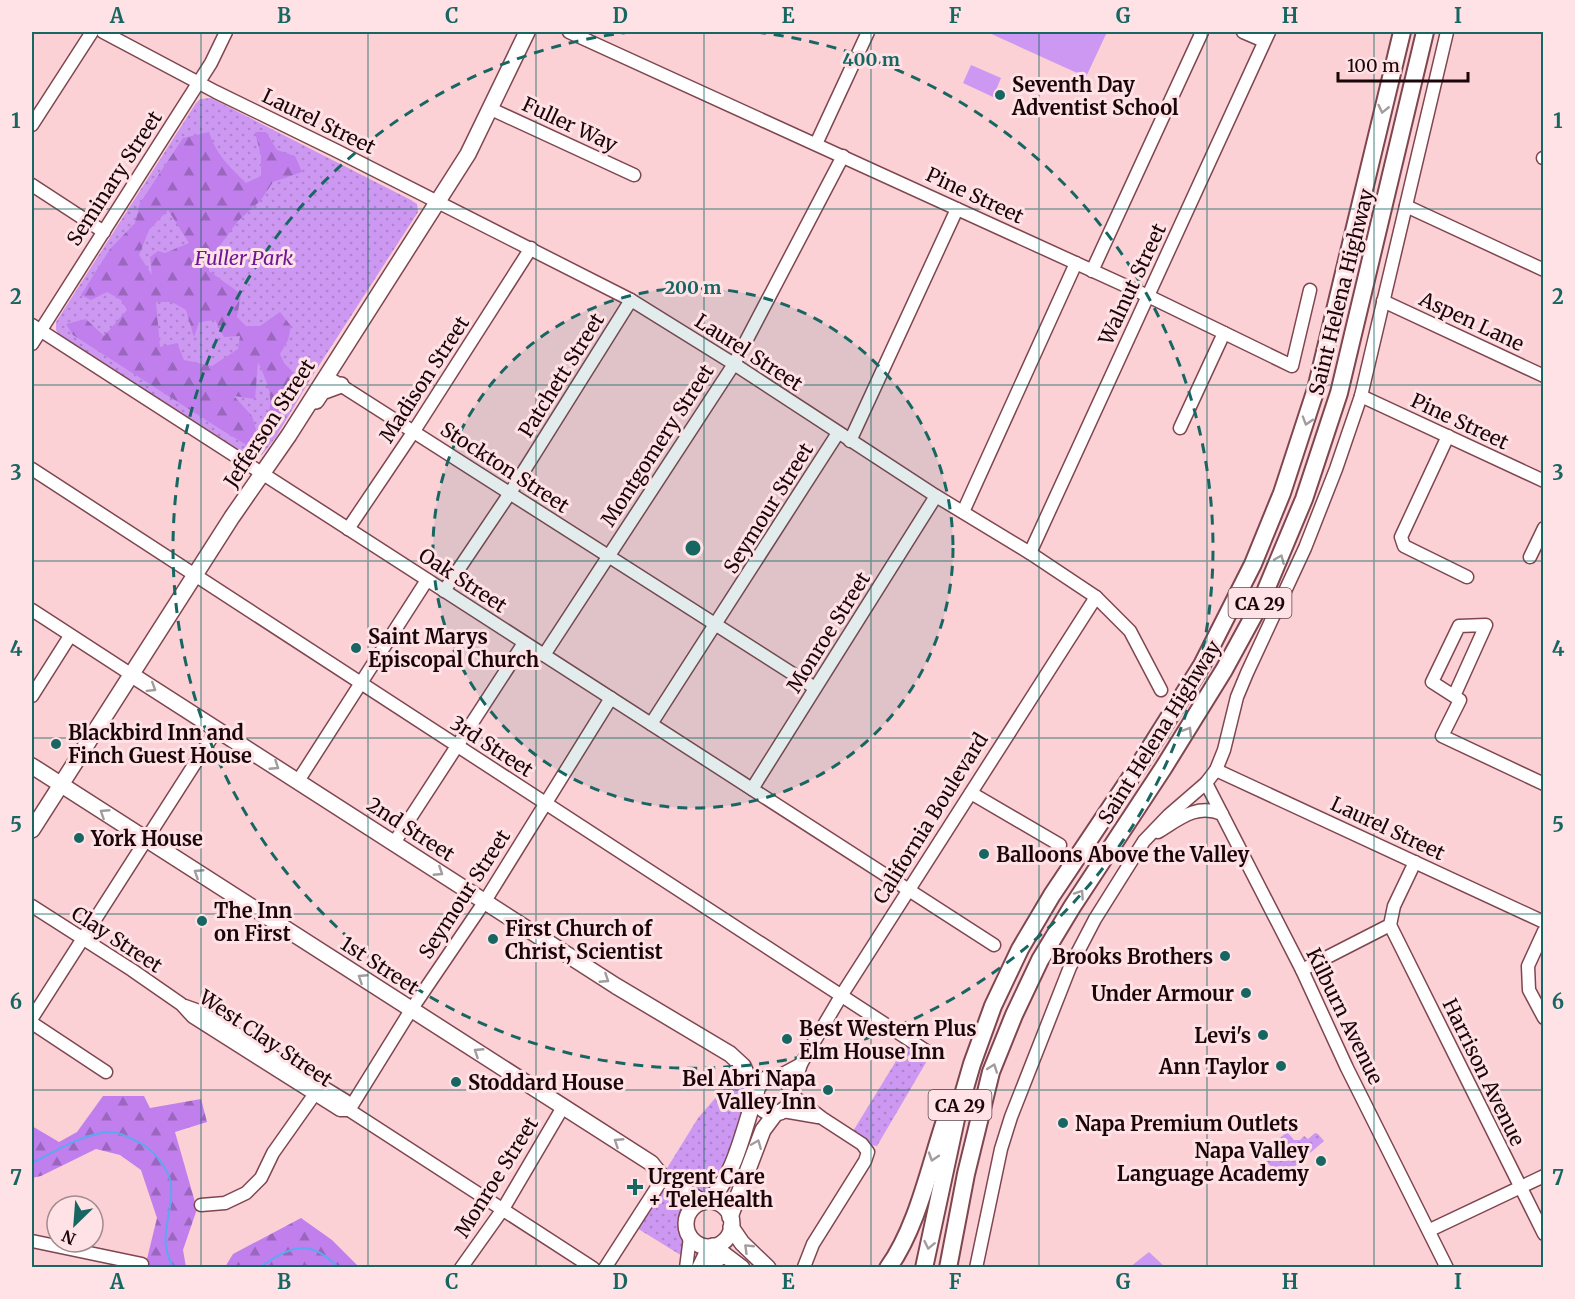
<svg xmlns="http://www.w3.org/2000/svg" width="1575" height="1299" viewBox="0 0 1575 1299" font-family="Merriweather,serif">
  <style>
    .grass { fill: url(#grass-dots) }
    .forest { fill: url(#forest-firs); fill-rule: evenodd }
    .garden { fill: #cc98f1 }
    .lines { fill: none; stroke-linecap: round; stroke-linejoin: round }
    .stream { stroke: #5da8f2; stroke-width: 2 }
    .minor-casing { stroke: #7f464f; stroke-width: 15 }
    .major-casing { stroke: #7f464f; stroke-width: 18 }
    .highway-casing { stroke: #7f464f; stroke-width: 20 }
    .minor { stroke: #fff; stroke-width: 12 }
    .major { stroke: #fff; stroke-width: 15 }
    .highway { stroke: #fff; stroke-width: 16 }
    .oneway { stroke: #a39b9d }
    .grid { fill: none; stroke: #186662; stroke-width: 1.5; stroke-opacity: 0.55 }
    .ring { fill: none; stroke: #186662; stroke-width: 3; stroke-dasharray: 10 8 }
    .poi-dot { fill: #186662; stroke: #fee2e5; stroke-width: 2 }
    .labels { text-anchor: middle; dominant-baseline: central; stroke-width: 6; stroke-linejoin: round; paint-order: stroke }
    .shield { fill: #fee2e5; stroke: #5e474b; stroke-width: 1.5 }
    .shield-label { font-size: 18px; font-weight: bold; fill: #1a0509 }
    .poi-label { font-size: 20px; font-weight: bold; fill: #1a0509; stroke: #fee2e5; text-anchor: start }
    .street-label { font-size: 20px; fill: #1a0509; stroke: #fee2e5 }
    .park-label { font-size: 20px; font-style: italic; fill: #6e169a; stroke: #fee2e5 }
    .centre { fill: #186662; stroke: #fee2e5; stroke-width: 3 }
    .ring-label { font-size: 18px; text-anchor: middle; font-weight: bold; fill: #186662; stroke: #fee2e5; stroke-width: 6; stroke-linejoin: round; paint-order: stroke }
    .neatline { fill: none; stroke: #186662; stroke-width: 2 }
    .grid-label { font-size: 20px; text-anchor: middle; font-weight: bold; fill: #186662 }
  </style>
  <defs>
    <pattern id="grass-dots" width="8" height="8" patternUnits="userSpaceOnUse" patternTransform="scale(1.5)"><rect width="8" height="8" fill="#cc98f1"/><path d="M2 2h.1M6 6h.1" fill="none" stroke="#af82cd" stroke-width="1.8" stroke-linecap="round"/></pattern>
    <pattern id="forest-firs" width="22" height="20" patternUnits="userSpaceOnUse" patternTransform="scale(1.5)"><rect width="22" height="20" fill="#c07fec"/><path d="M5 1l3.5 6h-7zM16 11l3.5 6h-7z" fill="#9b66bd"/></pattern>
  </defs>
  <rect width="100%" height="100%" fill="#fbd1d6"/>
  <g class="grass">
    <polygon points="211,98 411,200 417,204 418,212 311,378 276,437 262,455 250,457 60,336 56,330 56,322 196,103 200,99"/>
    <polygon points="909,1040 931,1054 877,1146 862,1144 850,1136"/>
    <path d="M743,1066L755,1094L727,1176L691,1210C683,1224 689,1226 690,1239C690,1245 688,1253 687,1259L632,1225L698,1118Z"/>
    <polygon points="1287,1132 1294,1140 1300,1140 1304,1136 1308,1139 1315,1133 1318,1134 1324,1141 1287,1173 1279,1174 1260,1156"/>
  </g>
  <g class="forest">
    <path d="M209,132C216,155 230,167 246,183L261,176V156L255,132H266L277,150L295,156L302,172L273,182L261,200L238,221L209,260V271L241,294L237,317L246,326H260L280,312L291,326L288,340L280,354L284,363L297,376C291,402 274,428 256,448L248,446L220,429L73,335L66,324L86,319L104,336L127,310L121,300L107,292L91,300L81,295L110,249L135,223L140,203L183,138ZM168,210L189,243L165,253L158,251L150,257L152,275L139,255L149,230ZM156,302H172L186,310L194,337L199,322L215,320L224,337L240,336L238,349L212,366L184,360L177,343L160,347ZM258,362C271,391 278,406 257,433L252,416L234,396L255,399Z"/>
    <polygon points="103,1096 144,1096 150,1108 201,1099 207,1122 175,1132 197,1209 183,1250 186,1267 145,1267 157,1218 141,1170 120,1155 96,1149 41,1176 32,1178 32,1126 59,1142 77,1132"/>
    <polygon points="301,1218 332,1240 359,1267 301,1268 293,1265 283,1268 225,1267 233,1254"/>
  </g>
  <g class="garden">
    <polygon points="987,32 1107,32 1086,77"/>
    <polygon points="971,65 1001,78 993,97 963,83"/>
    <polygon points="1149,1252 1165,1267 1130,1267"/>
  </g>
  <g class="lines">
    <g class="stream">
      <path d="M32,1163C54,1152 82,1134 108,1132C119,1131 132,1139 142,1144C155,1152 168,1168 171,1184C172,1188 171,1193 171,1197C169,1225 158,1242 174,1268"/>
      <path d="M259,1268C273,1258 293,1244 311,1249C321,1252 332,1261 339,1268"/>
    </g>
    <g class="minor-casing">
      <g id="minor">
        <polyline points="103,32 216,92 337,151 631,300 734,364 936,496 1030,553 1096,597 1130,631 1161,690"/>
        <polyline points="569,32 1148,296 1292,366 1310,290"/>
        <polyline points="1243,32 1264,41"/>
        <polyline points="491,109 634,175"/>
        <polyline points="32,125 92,32"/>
        <polyline points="816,144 868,32"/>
        <polyline points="1543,158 1544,158"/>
        <polyline points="32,185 104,232"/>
        <polyline points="1406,206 1544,270"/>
        <polyline points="1092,271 1202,32"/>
        <polyline points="1383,301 1544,376"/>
        <polyline points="32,325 994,945"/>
        <polyline points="32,344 211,63 226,32"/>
        <polyline points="334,381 815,688"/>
        <polyline points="1361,396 1544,481"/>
        <polyline points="1180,428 1224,333"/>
        <polyline points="1448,436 1401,537 1404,546 1467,577"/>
        <polyline points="850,441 957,209"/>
        <polyline points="32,469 931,1054"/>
        <polyline points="963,512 1076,263"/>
        <polyline points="348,529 414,431 531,248"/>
        <polyline points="1030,553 1269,32"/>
        <polyline points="1530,557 1544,528"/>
        <polyline points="444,591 510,493 631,300"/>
        <polyline points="32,610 132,675"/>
        <polyline points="544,655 734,364 843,156"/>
        <polyline points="32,696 70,636"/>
        <polyline points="1454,696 1486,625 1459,626 1432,682 1460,700 1442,736 1544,784"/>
        <polyline points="651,724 838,433"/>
        <polyline points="1216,770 1544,922"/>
        <polyline points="298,781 427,580"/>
        <polyline points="1206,783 1302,970 1347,1068 1447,1268"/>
        <polyline points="752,789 936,496"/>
        <polyline points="971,793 1060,845"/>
        <path d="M1158,832C1179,819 1197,803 1222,814"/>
        <polyline points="394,843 524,643"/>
        <polyline points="32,906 132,970 181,1004 193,1017 340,1110 349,1110 593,1268"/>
        <polyline points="1390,925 1544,1234"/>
        <polyline points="1544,931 1528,966 1529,990 1544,1018"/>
        <polyline points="1302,970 1390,925 1394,906 1415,862"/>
        <polyline points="185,1006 199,1011 346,1101 349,1110"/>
        <polyline points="32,1018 217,729"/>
        <polyline points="32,1023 106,1072"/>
        <polyline points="777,1077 801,1064"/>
        <polyline points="792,1093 801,1064 841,996 1096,597"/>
        <polyline points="792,1095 822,1118 862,1144 868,1152 865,1161 813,1244 804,1267"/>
        <polyline points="349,1110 411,1010 485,901 611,698"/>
        <polyline points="783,1111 818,1117"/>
        <polyline points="201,1205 225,1203 246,1193 261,1178 273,1153 314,1095"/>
        <polyline points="1430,1230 1544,1176"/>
        <polyline points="32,1241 142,1264"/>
        <polyline points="461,1268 503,1209 563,1107"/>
        <polyline points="605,1268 663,1178"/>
        <polyline points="686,1268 690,1237"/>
        <polyline points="698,1268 708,1247"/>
        <polyline points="976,1268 1001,1149 1011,1117 1070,967 1095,919 1144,841 1169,815 1206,783 1216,770 1224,750 1237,697 1247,673 1305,548 1336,469 1361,396 1447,32"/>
      </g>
    </g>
    <g class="major-casing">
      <g id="major">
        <polyline points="316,401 322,392 341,385"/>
        <polyline points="132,675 616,986 730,1054 743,1066 755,1093"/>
        <polyline points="32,766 651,1163 663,1178 703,1202"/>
        <polyline points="32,830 232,517 289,435 468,154 527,32"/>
        <circle cx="774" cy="1095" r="18"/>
        <path d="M708,1201C735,1177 743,1130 755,1097"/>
        <circle cx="709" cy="1224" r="23"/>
        <polyline points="730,1217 763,1130 775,1114"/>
        <polyline points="731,1227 742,1243 768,1268"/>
        <polyline points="713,1246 742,1268"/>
        <polyline points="710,1268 716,1260 724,1255"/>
      </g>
    </g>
    <g class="highway-casing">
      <g id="highway">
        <path d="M888,1268C919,1225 931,1159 949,1109"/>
        <polyline points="924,1268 956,1119 972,1064 993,1006 1020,949 1052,895 1141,762 1202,665 1253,564 1282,493 1316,389 1402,32"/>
        <polyline points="948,1268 966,1174 991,1072 1014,1015 1040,960 1072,907 1164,767 1224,670 1260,604 1304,499 1339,393 1425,32"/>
      </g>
    </g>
    <use href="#minor" class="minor"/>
    <use href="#major" class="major"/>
    <use href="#highway" class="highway"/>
  </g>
  <defs><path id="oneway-chevron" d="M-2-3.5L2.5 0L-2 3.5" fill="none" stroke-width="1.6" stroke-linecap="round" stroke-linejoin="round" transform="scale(1.5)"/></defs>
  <g class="oneway">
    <use href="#oneway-chevron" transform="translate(1383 109) rotate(103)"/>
    <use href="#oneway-chevron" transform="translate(1307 421) rotate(107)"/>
    <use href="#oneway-chevron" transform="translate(1280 559) rotate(-67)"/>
    <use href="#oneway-chevron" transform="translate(152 688) rotate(32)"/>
    <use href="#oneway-chevron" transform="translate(1188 731) rotate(-58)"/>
    <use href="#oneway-chevron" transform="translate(275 766) rotate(33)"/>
    <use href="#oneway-chevron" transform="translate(104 813) rotate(-147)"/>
    <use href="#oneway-chevron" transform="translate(439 872) rotate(33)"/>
    <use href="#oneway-chevron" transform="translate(198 873) rotate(-147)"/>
    <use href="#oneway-chevron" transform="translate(1080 894) rotate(-56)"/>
    <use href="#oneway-chevron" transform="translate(362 978) rotate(-147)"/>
    <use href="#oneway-chevron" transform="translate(605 979) rotate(33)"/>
    <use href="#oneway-chevron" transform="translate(478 1052) rotate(-147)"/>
    <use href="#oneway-chevron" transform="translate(993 1068) rotate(-70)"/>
    <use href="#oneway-chevron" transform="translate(618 1142) rotate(-147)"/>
    <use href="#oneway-chevron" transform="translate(757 1144) rotate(-68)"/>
    <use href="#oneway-chevron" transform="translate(933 1157) rotate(108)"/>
    <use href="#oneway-chevron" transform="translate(929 1245) rotate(102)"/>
    <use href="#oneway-chevron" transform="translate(748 1248) rotate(-136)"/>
  </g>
  <path class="grid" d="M201,32V1268M368,32V1268M536,32V1268M704,32V1268M871,32V1268M1039,32V1268M1207,32V1268M1374,32V1268M32,209H1544M32,385H1544M32,561H1544M32,738H1544M32,914H1544M32,1090H1544"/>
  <circle cx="693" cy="548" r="260" fill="#186662" fill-opacity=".12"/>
  <g class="ring">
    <circle cx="693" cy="548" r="260"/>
    <path d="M756 32A520 520 0 1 1 630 32"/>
  </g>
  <g class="poi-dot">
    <circle cx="1000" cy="95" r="6"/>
    <circle cx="356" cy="648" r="6"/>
    <circle cx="56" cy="744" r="6"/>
    <circle cx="79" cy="838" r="6"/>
    <circle cx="984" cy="854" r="6"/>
    <circle cx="202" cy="921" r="6"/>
    <circle cx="493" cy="939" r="6"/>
    <circle cx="1225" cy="956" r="6"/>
    <circle cx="1246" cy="993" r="6"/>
    <circle cx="1263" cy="1035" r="6"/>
    <circle cx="787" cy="1039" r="6"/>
    <circle cx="1281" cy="1066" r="6"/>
    <circle cx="456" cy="1082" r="6"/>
    <circle cx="828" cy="1090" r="6"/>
    <circle cx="1063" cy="1123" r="6"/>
    <circle cx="1321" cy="1161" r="6"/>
    <path d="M632 1178h6v6h6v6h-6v6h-6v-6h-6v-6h6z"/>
  </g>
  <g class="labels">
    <g class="shield">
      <rect x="1228.5" y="588" width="63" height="30" rx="4.5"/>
      <rect x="928.5" y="1090" width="63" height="30" rx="4.5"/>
    </g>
    <g class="shield-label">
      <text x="1260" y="603">CA 29</text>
      <text x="960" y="1105">CA 29</text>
    </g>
    <g class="poi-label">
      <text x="1012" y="84">Seventh Day<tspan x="1012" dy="23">Adventist School</tspan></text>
      <text x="368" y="636">Saint Marys<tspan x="368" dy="23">Episcopal Church</tspan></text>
      <text x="68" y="732">Blackbird Inn and<tspan x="68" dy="23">Finch Guest House</tspan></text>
      <text x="91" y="838">York House</text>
      <text x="996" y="854">Balloons Above the Valley</text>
      <text x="214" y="910">The Inn<tspan x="214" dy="23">on First</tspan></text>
      <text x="505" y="928">First Church of<tspan x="505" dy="23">Christ, Scientist</tspan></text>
      <text x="1213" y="956" text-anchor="end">Brooks Brothers</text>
      <text x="1234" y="993" text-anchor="end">Under Armour</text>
      <text x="799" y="1028">Best Western Plus<tspan x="799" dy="23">Elm House Inn</tspan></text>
      <text x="1251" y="1035" text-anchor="end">Levi's</text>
      <text x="1269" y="1066" text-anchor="end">Ann Taylor</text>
      <text x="816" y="1078" text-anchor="end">Bel Abri Napa<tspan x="816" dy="23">Valley Inn</tspan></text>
      <text x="468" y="1082">Stoddard House</text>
      <text x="1075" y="1123">Napa Premium Outlets</text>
      <text x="1309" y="1150" text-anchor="end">Napa Valley<tspan x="1309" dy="23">Language Academy</tspan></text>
      <text x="648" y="1176">Urgent Care<tspan x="648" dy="23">+ TeleHealth</tspan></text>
    </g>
    <g class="street-label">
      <text transform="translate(319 121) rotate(26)">Laurel Street</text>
      <text transform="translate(570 124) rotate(25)">Fuller Way</text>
      <text transform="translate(114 178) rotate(-57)">Seminary Street</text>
      <text transform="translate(975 195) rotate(25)">Pine Street</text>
      <text transform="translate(1132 284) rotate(-65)">Walnut Street</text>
      <text transform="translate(1341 292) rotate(-76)">Saint Helena Highway</text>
      <text transform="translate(1472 321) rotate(25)">Aspen Lane</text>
      <text transform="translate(749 352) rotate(33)">Laurel Street</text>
      <text transform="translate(561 375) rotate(-58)">Patchett Street</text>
      <text transform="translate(424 379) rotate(-57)">Madison Street</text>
      <text transform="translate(1460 421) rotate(25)">Pine Street</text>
      <text transform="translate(269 423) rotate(-57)">Jefferson Street</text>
      <text transform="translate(657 445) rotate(-57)">Montgomery Street</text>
      <text transform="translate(505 467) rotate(33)">Stockton Street</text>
      <text transform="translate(768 508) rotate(-58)">Seymour Street</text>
      <text transform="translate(463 580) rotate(33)">Oak Street</text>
      <text transform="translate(828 632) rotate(-58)">Monroe Street</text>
      <text transform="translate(1159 732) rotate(-58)">Saint Helena Highway</text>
      <text transform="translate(492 746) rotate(33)">3rd Street</text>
      <text transform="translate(930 818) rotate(-58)">California Boulevard</text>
      <text transform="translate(1388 828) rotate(25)">Laurel Street</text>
      <text transform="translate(411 829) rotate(33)">2nd Street</text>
      <text transform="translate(464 894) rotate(-57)">Seymour Street</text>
      <text transform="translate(117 939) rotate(33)">Clay Street</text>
      <text transform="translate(380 965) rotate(33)">1st Street</text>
      <text transform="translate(1345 1016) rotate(64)">Kilburn Avenue</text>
      <text transform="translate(266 1038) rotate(34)">West Clay Street</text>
      <text transform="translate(1484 1072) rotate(64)">Harrison Avenue</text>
      <text transform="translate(496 1177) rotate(-58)">Monroe Street</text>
    </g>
    <g class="park-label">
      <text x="244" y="257">Fuller Park</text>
    </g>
  </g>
  <circle cx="693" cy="548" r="9" class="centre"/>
  <g class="ring-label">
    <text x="871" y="66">400 m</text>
    <text x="693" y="294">200 m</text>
  </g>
  <rect width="1575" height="1299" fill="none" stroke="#fee2e5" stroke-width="66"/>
  <g transform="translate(75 1224) rotate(205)"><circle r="28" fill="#fee2e5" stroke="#a38a8d" stroke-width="1.5"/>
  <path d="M0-4.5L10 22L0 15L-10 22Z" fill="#186662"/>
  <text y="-9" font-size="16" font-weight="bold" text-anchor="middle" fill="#1a0509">N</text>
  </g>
  <path d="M1338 72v9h130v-9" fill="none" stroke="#1a0509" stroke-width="3"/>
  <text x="1347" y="72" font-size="18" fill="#1a0509" stroke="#fee2e5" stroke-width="4.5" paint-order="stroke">100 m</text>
  <rect x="33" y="33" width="1509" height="1233" class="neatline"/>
  <g class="grid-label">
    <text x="117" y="23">A</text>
    <text x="284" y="23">B</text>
    <text x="452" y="23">C</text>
    <text x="620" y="23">D</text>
    <text x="788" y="23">E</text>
    <text x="955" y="23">F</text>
    <text x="1123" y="23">G</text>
    <text x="1290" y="23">H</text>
    <text x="1458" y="23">I</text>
    <text x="16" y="128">1</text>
    <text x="1558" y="128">1</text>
    <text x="16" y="304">2</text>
    <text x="1558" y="304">2</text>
    <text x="16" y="480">3</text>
    <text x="1558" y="480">3</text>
    <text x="16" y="656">4</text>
    <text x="1558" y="656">4</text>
    <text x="16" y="832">5</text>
    <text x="1558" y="832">5</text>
    <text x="16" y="1009">6</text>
    <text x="1558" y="1009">6</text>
    <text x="16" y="1185">7</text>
    <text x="1558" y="1185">7</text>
    <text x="117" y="1289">A</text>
    <text x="284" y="1289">B</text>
    <text x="452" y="1289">C</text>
    <text x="620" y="1289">D</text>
    <text x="788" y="1289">E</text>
    <text x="955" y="1289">F</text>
    <text x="1123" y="1289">G</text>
    <text x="1290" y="1289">H</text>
    <text x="1458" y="1289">I</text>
  </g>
</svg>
